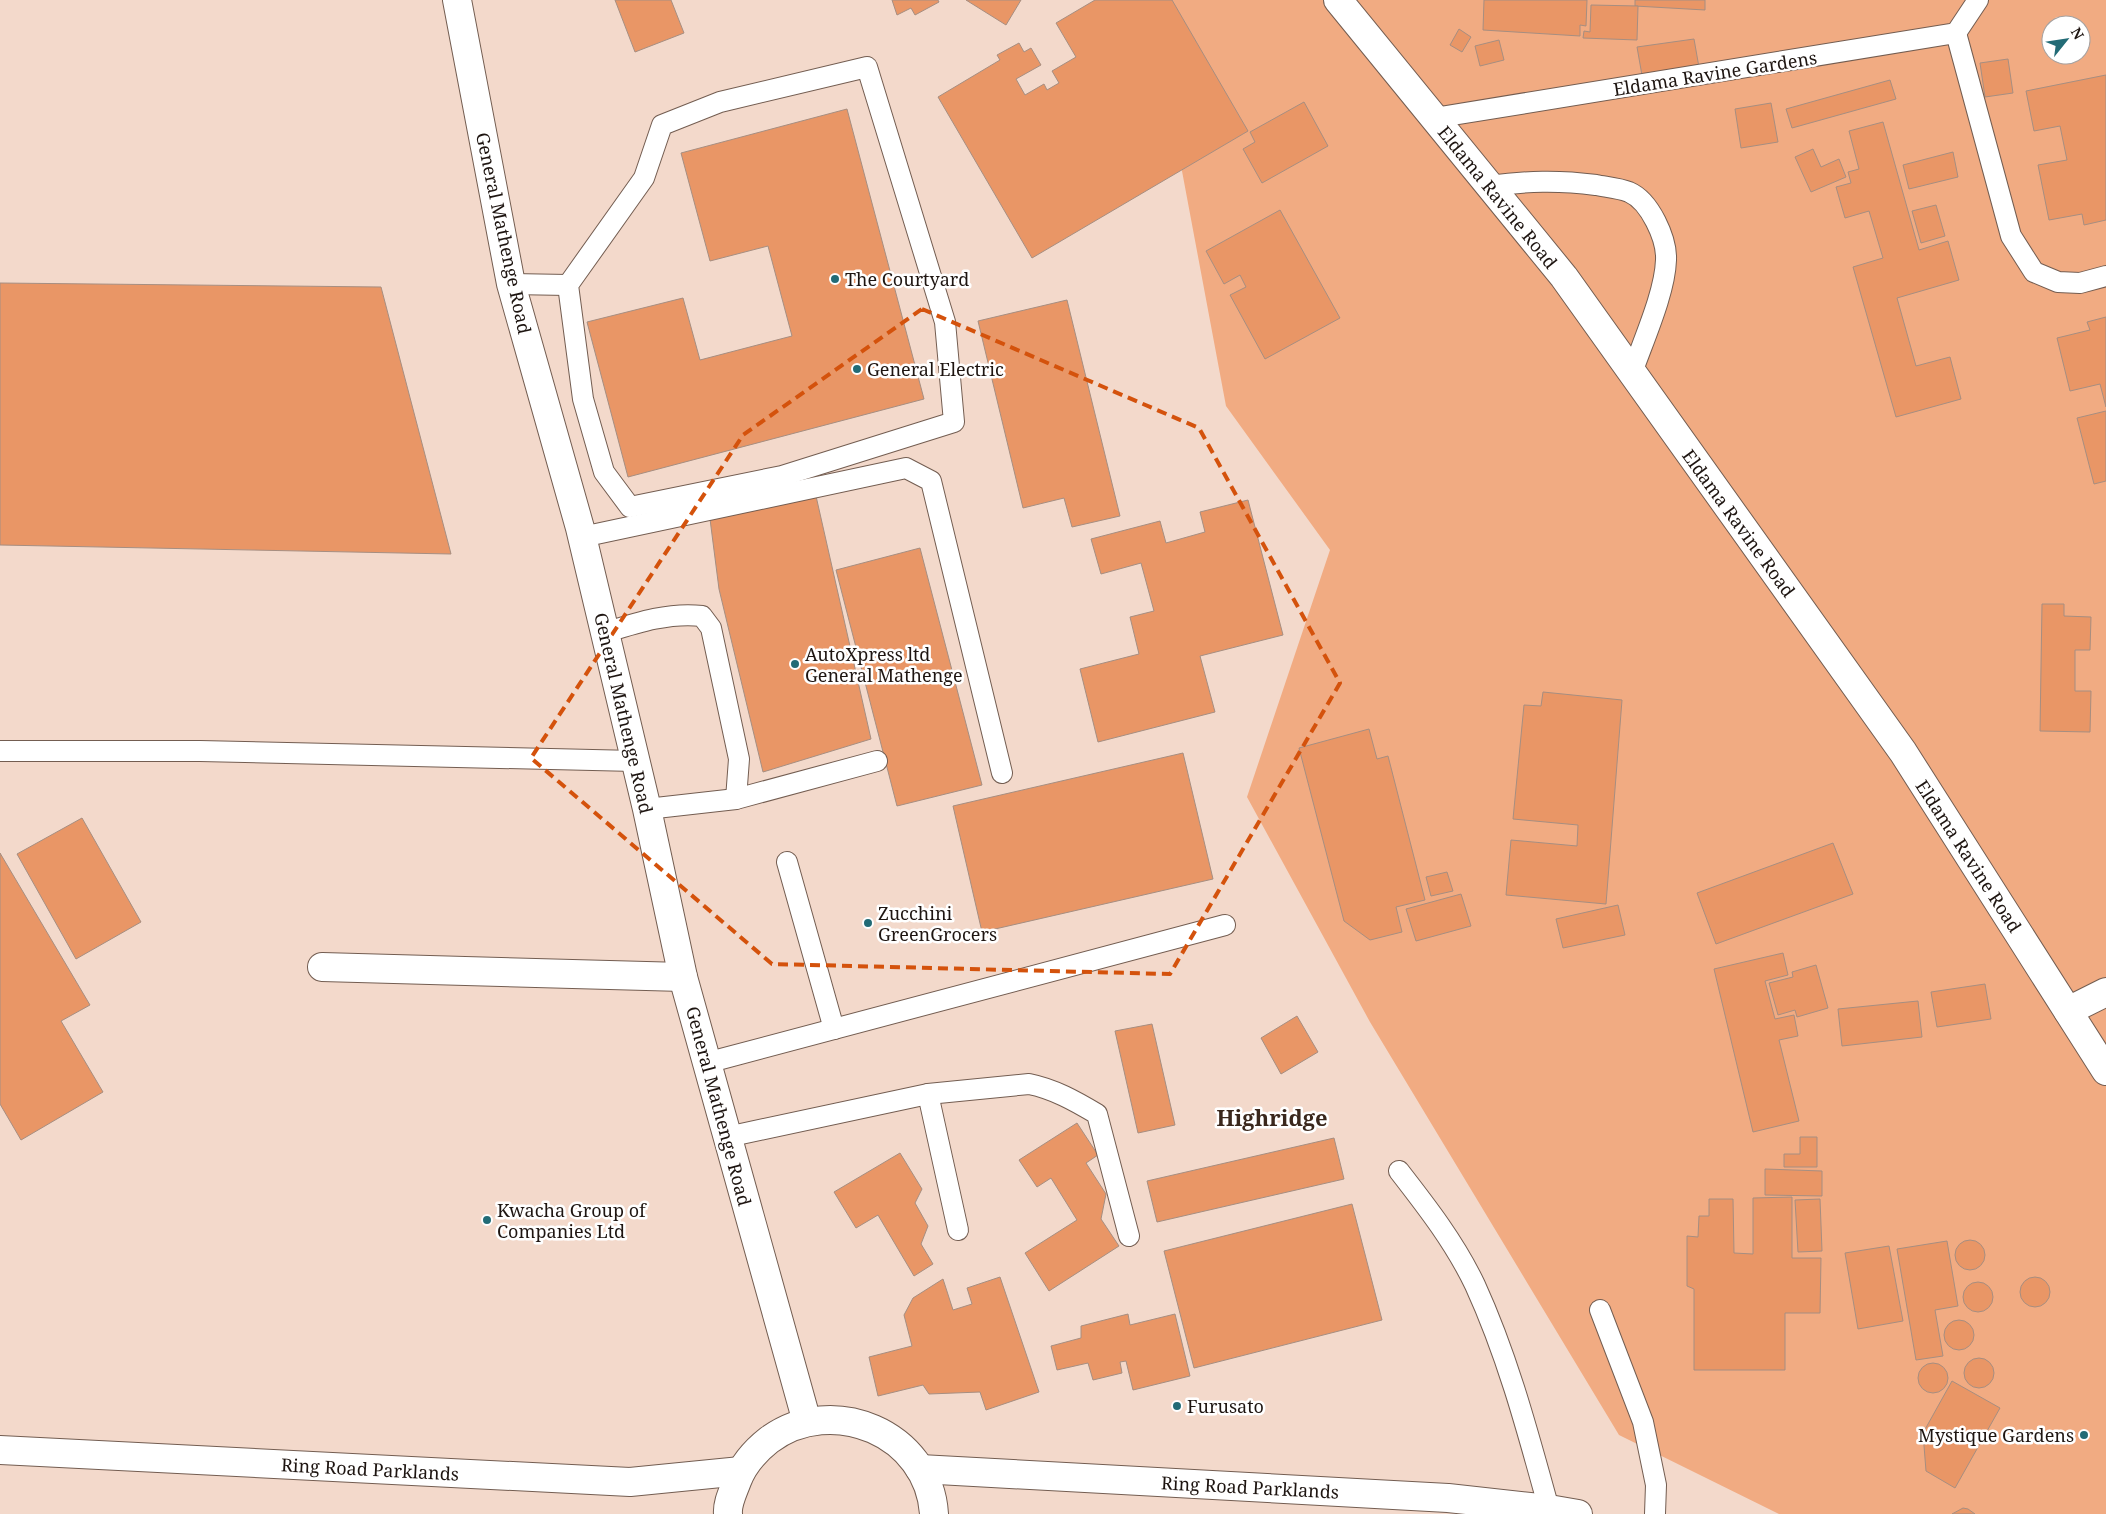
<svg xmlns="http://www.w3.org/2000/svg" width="2106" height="1514" viewBox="0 0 2106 1514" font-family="'Noto Serif',serif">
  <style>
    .green { fill: #f1ab82; fill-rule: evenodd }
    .building { fill: #e99666; stroke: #a68e81 }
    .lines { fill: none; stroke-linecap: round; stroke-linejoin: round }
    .service-casing { stroke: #735d51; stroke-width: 22 }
    .minor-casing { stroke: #735d51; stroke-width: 30 }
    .tertiary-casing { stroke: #735d51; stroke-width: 30 }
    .service { stroke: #fff; stroke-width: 20 }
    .minor { stroke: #fff; stroke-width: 28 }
    .tertiary { stroke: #fff; stroke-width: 28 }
    .marked { fill: none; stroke: #d4520c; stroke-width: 4; stroke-dasharray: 10 6; stroke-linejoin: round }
    .poi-dot { fill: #226b76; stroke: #fff; stroke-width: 2 }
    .labels { text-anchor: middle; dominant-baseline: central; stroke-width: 5; stroke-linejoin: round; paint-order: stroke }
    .street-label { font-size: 18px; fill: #1e1511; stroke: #fff }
    .poi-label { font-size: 18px; fill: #1e1511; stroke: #fff; text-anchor: start }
    .district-label { font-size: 22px; font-weight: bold; fill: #3a271c; stroke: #fff }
  </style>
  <rect width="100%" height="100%" fill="#f3d9cb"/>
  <path class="green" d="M1150,0H2106V1514H1779L1619,1435L1370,1022L1247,797L1330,550L1226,406ZM2051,25H2081V55H2051Z"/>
  <g class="building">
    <polygon points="615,0 671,0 684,33 635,52"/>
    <polygon points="892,0 938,0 939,2 915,15 911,8 897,15"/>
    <polygon points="966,0 1021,0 1006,25"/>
    <polygon points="1095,0 1172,0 1248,131 1032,258 938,97 1000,60 997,55 1019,43 1024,52 1031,48 1041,65 1016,79 1025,95 1044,84 1047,90 1059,83 1052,71 1076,57 1056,23"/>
    <polygon points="1484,0 1587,0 1586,26 1580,25 1580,36 1483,30"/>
    <polygon points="1635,0 1705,0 1705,10 1635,6"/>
    <polygon points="1591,5 1638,6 1637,40 1583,38 1584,31 1590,32"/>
    <polygon points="1459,29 1471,37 1462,52 1450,45"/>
    <polygon points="1694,39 1700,73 1643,81 1637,47"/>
    <polygon points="1499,40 1504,60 1480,66 1475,46"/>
    <polygon points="2008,59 2013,93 1985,97 1980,63"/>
    <polygon points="2106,75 2106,220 2084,225 2082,214 2049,220 2038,165 2067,160 2060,126 2034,131 2026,91"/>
    <polygon points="1890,80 1896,99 1792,128 1786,109"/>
    <polygon points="1304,102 1328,146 1262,183 1243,149 1255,142 1250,132"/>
    <polygon points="1771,103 1778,142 1741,148 1735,109"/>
    <polygon points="847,109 924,399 628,477 587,322 683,298 700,360 792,336 768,246 710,261 681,153"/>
    <polygon points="1883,122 1919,250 1948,241 1959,280 1897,298 1916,366 1950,357 1961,399 1896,417 1853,267 1883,258 1869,211 1845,218 1836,187 1851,183 1848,172 1859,169 1849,131"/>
    <polygon points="1813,149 1821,167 1839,159 1846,177 1811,192 1795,157"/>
    <polygon points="1953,152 1958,177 1909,189 1903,165"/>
    <polygon points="1936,205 1945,236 1921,243 1912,211"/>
    <polygon points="1280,210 1340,318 1265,359 1230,295 1246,287 1240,275 1224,284 1206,251"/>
    <polygon points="0,283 381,287 451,554 0,545"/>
    <polygon points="1067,300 1120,516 1072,527 1064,498 1023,508 978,321"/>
    <polygon points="2106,317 2106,407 2100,384 2070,391 2057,338 2090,330 2087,322"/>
    <polygon points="2106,411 2106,481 2094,484 2077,418"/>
    <polygon points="816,496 871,739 763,772 719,589 710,519"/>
    <polygon points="1248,500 1283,635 1200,656 1215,712 1098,742 1080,669 1139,654 1130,617 1154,611 1141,563 1101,574 1091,539 1160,521 1166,543 1205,532 1200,512"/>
    <polygon points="920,548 982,785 897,806 836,570"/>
    <polygon points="2042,604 2064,604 2064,616 2091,617 2090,650 2075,650 2075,691 2091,691 2090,732 2040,731"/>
    <polygon points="1543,692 1622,700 1606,904 1506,895 1511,840 1577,846 1578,825 1513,819 1524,705 1541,706"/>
    <polygon points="1369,729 1377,759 1388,756 1425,900 1396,907 1402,932 1370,940 1344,921 1299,748"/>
    <polygon points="1183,753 1213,879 982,932 953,806"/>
    <polygon points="82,818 141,922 76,959 17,854"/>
    <polygon points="1833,843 1853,894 1716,944 1697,893"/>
    <polygon points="0,853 90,1005 61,1021 103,1092 21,1140 0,1104"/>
    <polygon points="1447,872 1453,891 1431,896 1426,877"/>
    <polygon points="1461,894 1471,926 1416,941 1406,909"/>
    <polygon points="1618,905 1625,935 1563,948 1556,919"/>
    <polygon points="1783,953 1788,975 1765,981 1775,1019 1794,1015 1798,1036 1779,1040 1799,1121 1753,1132 1714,969"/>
    <polygon points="1816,965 1828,1008 1797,1017 1795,1010 1778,1015 1769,983 1793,977 1792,972"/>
    <polygon points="1985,984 1991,1019 1937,1027 1931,992"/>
    <polygon points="1918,1001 1922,1037 1842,1046 1838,1009"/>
    <polygon points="1297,1016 1318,1052 1281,1074 1261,1038"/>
    <polygon points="1152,1024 1175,1125 1138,1133 1115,1031"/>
    <polygon points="1077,1123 1098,1155 1086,1163 1106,1194 1101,1219 1119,1246 1049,1291 1025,1253 1077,1220 1051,1178 1037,1187 1019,1160"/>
    <polygon points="1800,1137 1817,1137 1817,1167 1784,1167 1784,1154 1800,1154"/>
    <polygon points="1334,1138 1344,1179 1157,1222 1147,1181"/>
    <polygon points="900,1153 922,1189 915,1203 928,1226 921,1244 933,1264 914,1276 878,1215 856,1228 834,1192"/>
    <polygon points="1765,1169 1822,1171 1822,1196 1765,1195"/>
    <polygon points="1792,1197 1792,1258 1821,1258 1820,1313 1785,1313 1785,1370 1694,1370 1694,1289 1687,1286 1687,1236 1698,1237 1699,1216 1709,1216 1709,1199 1733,1199 1734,1253 1753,1254 1753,1198"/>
    <polygon points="1820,1199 1822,1251 1798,1252 1795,1200"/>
    <polygon points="1352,1204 1382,1320 1194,1368 1164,1251"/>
    <circle cx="1970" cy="1255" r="15"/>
    <polygon points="1947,1241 1958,1306 1935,1310 1943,1356 1916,1360 1897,1249"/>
    <polygon points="1889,1246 1903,1321 1858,1329 1845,1253"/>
    <circle cx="2035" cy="1292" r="15"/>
    <polygon points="1000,1277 1039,1392 986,1410 980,1392 929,1394 923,1385 878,1396 869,1357 912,1346 904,1315 913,1298 943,1279 953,1310 972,1304 967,1288"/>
    <circle cx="1978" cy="1297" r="15"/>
    <polygon points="1128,1314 1130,1325 1175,1314 1190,1376 1133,1390 1126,1361 1120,1362 1122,1373 1093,1380 1088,1363 1057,1370 1051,1346 1081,1338 1081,1326"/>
    <circle cx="1959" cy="1335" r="15"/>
    <circle cx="1979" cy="1373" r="15"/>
    <circle cx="1933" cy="1378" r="15"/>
    <polygon points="1952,1381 2000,1408 1955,1488 1926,1471 1923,1433"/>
    <polygon points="1963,1508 1968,1509 1975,1514 1952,1514"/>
  </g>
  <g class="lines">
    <g class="service-casing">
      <g id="service">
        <polyline points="1956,33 2011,236 2034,272 2058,282 2080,283 2106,276"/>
        <polygon points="867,67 945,322 954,422 782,476 630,507 604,472 583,399 568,285 644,178 662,125 720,102"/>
        <polyline points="1434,118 1956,33 1978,0"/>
        <path d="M1489,186C1527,181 1558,180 1596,185C1606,187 1619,188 1629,192C1650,201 1667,239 1666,260C1665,293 1643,341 1632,373"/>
        <polyline points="511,284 568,285"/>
        <polyline points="582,537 906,468 931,481 1002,773"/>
        <path d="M604,633C636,623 669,612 702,616L711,628L739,759L736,799"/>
        <polyline points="0,751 200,751 635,761"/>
        <polyline points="647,809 736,799 877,761"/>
        <polyline points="787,862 834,1029"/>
        <polyline points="706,1063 1225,925"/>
        <polyline points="928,1094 958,1230"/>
        <path d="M727,1137L928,1094L1029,1084C1054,1089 1075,1101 1097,1114L1129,1236"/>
        <path d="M1399,1171C1427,1207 1455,1243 1475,1285C1508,1357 1528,1433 1549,1509"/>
        <polyline points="1600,1310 1643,1422 1656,1485 1655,1514"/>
      </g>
    </g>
    <g class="minor-casing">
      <g id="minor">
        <polyline points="457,0 511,284 580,528 647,809 683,977 807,1422"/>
        <polyline points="1338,0 1564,277 1903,752 2106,1071"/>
        <polyline points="322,967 683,977"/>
        <polyline points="2068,1011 2106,992"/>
      </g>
    </g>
    <g class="tertiary-casing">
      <g id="tertiary">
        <polyline points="0,1450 630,1482 741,1471"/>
        <polyline points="920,1469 1448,1498 1549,1509 1578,1514"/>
        <path d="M728,1514C727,1503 733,1492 737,1481C743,1465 755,1451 769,1440C832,1393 929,1433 934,1514"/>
      </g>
    </g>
    <use href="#service" class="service"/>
    <use href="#minor" class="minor"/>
    <use href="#tertiary" class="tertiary"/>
  </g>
  <path class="marked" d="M922,309L1199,428L1340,683L1170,974L772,964L531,758L743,435Z"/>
  <g class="poi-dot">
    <circle cx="835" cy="279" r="5"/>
    <circle cx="857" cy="369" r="5"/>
    <circle cx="795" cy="664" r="5"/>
    <circle cx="868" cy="923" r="5"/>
    <circle cx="487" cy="1220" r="5"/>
    <circle cx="1177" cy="1406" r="5"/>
    <circle cx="2084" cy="1435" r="5"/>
  </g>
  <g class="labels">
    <g class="street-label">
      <text transform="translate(1715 73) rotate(-9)">Eldama Ravine Gardens</text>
      <text transform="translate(1498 197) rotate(51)">Eldama Ravine Road</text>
      <text transform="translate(504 233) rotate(78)">General Mathenge Road</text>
      <text transform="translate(1739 523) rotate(54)">Eldama Ravine Road</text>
      <text transform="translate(624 713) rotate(77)">General Mathenge Road</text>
      <text transform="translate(1969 856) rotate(57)">Eldama Ravine Road</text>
      <text transform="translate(719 1106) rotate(75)">General Mathenge Road</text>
      <text transform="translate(370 1469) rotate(3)">Ring Road Parklands</text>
      <text transform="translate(1250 1487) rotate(3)">Ring Road Parklands</text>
    </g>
    <g class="poi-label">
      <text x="845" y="279">The Courtyard</text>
      <text x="867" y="369">General Electric</text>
      <text x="805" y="654">AutoXpress ltd<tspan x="805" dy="21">General Mathenge</tspan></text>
      <text x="878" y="913">Zucchini<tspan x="878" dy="21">GreenGrocers</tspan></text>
      <text x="497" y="1210">Kwacha Group of<tspan x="497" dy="21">Companies Ltd</tspan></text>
      <text x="1187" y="1406">Furusato</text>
      <text x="2074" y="1435" text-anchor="end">Mystique Gardens</text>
    </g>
    <g class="district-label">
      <text x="1272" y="1117">Highridge</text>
    </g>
  </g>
  <g transform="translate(2066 40) rotate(60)"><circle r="24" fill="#ffffff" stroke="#a5a1a0"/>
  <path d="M0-4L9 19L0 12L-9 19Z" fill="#226b76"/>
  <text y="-8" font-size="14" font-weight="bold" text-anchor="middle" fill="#1e1511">N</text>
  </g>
</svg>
